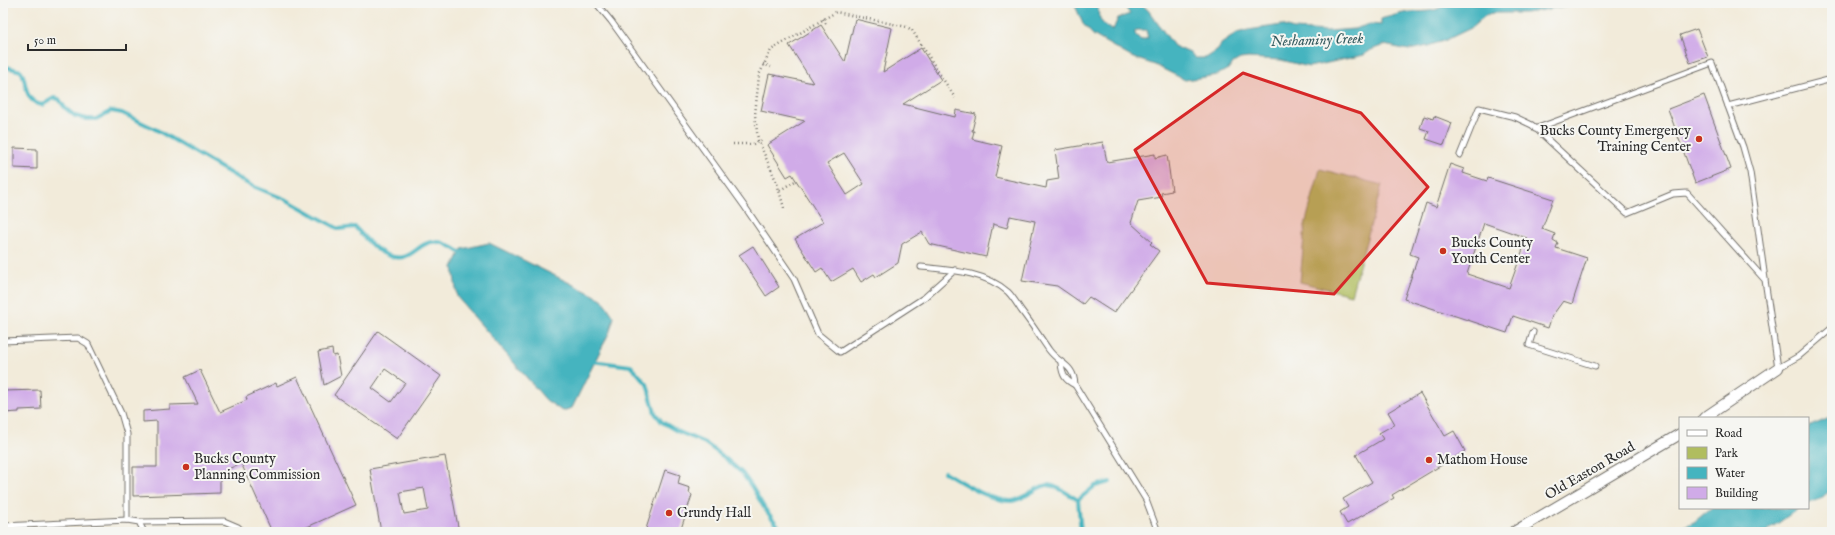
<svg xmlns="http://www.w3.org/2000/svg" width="1835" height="535" viewBox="0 0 1835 535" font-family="'IM FELL English',serif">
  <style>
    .green { fill: #b0bd5f; stroke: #6e7445 }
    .water { fill: #45b4bf; stroke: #387075; fill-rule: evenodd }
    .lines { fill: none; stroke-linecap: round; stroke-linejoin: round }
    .stream { stroke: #45b4bf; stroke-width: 4 }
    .building { fill: #d0abe8; fill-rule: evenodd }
    .lane-casing { stroke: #716e68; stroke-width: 7 }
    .street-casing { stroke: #716e68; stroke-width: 12 }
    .path { stroke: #716e68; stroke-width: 2.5; stroke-dasharray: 1 3; stroke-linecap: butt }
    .lane { stroke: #fff; stroke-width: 5 }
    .street { stroke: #fff; stroke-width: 10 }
    .marked { fill: #d62828; fill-opacity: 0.2; stroke: #d62828; stroke-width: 3; stroke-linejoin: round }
    .poi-dot { fill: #c8321e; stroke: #f6f6f2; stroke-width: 1.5 }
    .labels { text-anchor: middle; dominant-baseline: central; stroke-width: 4; stroke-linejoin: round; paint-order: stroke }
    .poi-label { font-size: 14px; fill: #2b2b2b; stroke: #f6f6f2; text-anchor: start }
    .street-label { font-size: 14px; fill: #2b2b2b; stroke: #f6f6f2 }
    .water-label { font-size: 15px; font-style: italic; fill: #345b5f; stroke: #f6f6f2 }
  </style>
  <rect width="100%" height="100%" fill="#f6f6f2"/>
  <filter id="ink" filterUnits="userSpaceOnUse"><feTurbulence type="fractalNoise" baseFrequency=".025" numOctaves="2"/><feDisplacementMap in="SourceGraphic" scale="8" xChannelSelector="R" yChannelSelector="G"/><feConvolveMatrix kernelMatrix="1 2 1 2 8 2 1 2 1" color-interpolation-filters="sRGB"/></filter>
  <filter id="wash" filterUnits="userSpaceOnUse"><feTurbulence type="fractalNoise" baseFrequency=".012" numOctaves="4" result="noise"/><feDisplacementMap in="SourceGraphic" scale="16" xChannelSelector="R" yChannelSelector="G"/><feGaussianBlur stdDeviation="0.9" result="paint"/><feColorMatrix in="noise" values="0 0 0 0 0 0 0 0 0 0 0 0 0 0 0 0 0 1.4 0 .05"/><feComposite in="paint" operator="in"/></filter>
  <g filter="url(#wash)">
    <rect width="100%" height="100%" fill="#f2ebda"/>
    <polygon class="green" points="1320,169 1382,185 1351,295 1300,282 1305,225"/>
    <g class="water">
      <path d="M1074,3H1104L1098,8C1098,18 1103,27 1113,30L1118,18L1130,14L1122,3H1140L1148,10L1174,46L1190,53L1196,58H1206L1218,50L1221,44L1237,33L1248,30L1282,25L1293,29L1328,31L1354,29L1370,24L1381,25V19L1384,18C1393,16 1403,12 1413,12C1430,11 1434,12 1450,3H1572L1567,6L1526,13H1493L1486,15L1471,28L1446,40L1428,46L1409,50L1384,45L1371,50L1364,55L1309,67L1281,60L1248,58L1240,59L1233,63L1230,68L1217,75L1185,80L1155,65L1131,57L1093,35L1083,24ZM1137,30H1146L1148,38L1141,40L1135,34V31Z"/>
      <polygon points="489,243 602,299 614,317 610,331 572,408 562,411 546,400 457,297 453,267 462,249"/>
      <polygon points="1832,417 1832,490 1817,500 1808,504 1808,427"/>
      <polygon points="1711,508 1799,508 1766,532 1670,532 1694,522"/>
    </g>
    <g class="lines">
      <g class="stream">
        <path d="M3,66L21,71C28,84 23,101 42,105L54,98L59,99L65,108L75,116L87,119H96L111,111L122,113L155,129L250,185L287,200L339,229L355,227C364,237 376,252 390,256C421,266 418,220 464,255"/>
        <polyline points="591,361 631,366 647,384 655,413 662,422 677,431 705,443 725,458 742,473 752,487 765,509 783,532"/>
        <path d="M944,472C961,482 991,502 1012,501C1024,500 1040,484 1048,485C1058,486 1070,495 1078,500"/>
        <polyline points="1081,532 1078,500 1095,486 1110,482"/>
      </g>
    </g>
    <g id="blocks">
      <g class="building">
        <path d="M855,19L892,28L883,72L921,48L941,80L903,104L955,117L956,110L976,114L972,131H974L972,139L1002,146L995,177L1046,188L1047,181L1059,179L1055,150L1103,142L1107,162L1155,154V158L1167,155L1172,191L1161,193L1162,197L1138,201L1131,223L1152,242L1150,244L1159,251L1114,313L1089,297L1083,304L1057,286L1022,281L1035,221L1010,216L1007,228L993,224L986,257L929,244L922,232L902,244L898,263L876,277L874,274L861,282L853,269L831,282L822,268L816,272L795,239L823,222L792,174L787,177L767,145L805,121L761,111L769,74L813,83L789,45L821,25L845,62ZM844,153L864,184L847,195L827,163Z"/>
        <polygon points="1697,29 1708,57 1690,63 1680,35"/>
        <polygon points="1704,95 1731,169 1695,183 1668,109"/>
        <polygon points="1424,116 1433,119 1434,116 1452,123 1444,145 1426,139 1429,131 1420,128"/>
        <polygon points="14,148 37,149 37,169 14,168"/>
        <path d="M1450,164L1464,169L1463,173L1487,181L1488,178L1553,199L1542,229L1555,234L1553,240L1558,243L1556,248L1587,258L1572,304L1563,301L1552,316L1548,328L1513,316L1507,333L1404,299L1418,257L1410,254L1426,203L1436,207ZM1484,223L1527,238L1509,288L1467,274Z"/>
        <polygon points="753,246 779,287 766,296 739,255"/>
        <path d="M378,331L441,376L397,439L334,395ZM385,369L405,383L391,402L372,388Z"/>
        <polygon points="332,349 333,356 337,355 341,376 324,385 318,352"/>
        <polygon points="200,370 220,412 247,400 246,397 276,383 277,386 297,377 356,505 296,532 272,532 241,463 220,473 220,493 133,496 133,467 157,467 157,421 143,422 143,411 170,409 170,405 198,404 185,377"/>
        <polygon points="40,390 41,409 19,410 19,412 3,413 3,391"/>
        <polygon points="1420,393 1445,436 1454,431 1465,451 1392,495 1394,498 1347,524 1340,512 1348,507 1343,499 1372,482 1356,455 1383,439 1379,433 1395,424 1388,412"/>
        <path d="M445,456L459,532H381L370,469ZM424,488L428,510L404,514L400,492Z"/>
        <polygon points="665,470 680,475 678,484 690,488 689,493 692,495 680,532 645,532"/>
      </g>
    </g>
  </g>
  <g filter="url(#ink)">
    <use href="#blocks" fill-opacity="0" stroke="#716e68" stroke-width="1"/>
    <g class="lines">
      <g class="lane-casing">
        <g id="lane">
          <polyline points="596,3 611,21 745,207 794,279 818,334 840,352 925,297 955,270"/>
          <polyline points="1728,106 1832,79"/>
          <polyline points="1535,129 1712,63 1743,147 1750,172 1765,279"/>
          <polyline points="1460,155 1479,108 1515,117 1532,125 1627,213 1673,194 1687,193 1765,280 1778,368 1799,356 1832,328"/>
          <path d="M921,267C951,270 986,272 1008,292C1013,297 1017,304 1021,310C1031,323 1040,337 1049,350C1060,365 1074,364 1075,385L1146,500L1158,532"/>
          <polyline points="1533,332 1529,345 1595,366"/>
          <polyline points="3,341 78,338 88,344 121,413 127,434 127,520"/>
          <path d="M1061,363C1062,375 1065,380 1075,385"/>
          <polyline points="139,522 224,521 238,527 243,532"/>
          <polyline points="3,526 127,520 139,522 144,532"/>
        </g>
      </g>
      <g class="street-casing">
        <g id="street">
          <polyline points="1704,418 1778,368"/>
          <polyline points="1514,532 1680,434"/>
        </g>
      </g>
      <g class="path">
        <polyline points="823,19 826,24"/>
        <polyline points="763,64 771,67"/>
        <polyline points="733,144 753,144 763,140"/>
        <polyline points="780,190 797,180"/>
        <polyline points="784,208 777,183 758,140 755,115 759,75 771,50 836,12 907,27 912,30 955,98"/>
      </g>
      <use href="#lane" class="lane"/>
      <use href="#street" class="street"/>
    </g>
  </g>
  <path class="marked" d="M1243,73L1361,113L1428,187L1334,294L1207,283L1135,150Z"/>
  <g class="poi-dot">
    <circle cx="1699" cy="139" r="4"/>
    <circle cx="1443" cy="251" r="4"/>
    <circle cx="1429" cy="460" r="4"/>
    <circle cx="186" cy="467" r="4"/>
    <circle cx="669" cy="513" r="4"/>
  </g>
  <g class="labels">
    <g class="poi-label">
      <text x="1691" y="131" text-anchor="end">Bucks County Emergency<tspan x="1691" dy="16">Training Center</tspan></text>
      <text x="1451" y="243">Bucks County<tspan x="1451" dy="16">Youth Center</tspan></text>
      <text x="194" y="459">Bucks County<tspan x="194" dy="16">Planning Commission</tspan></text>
      <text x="1437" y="460">Mathom House</text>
      <text x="677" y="513">Grundy Hall</text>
    </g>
    <g class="street-label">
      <text transform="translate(1590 471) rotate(-30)">Old Easton Road</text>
    </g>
    <g class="water-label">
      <text transform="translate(1317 40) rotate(-2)">Neshaminy Creek</text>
    </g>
  </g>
  <rect width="1835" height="535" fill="none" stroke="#f6f6f2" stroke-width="16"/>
  <rect x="1679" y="417" width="130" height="92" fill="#f6f6f2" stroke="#a5a5a2"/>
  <rect x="1687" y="430" width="20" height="6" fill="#ffffff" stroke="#a5a5a2"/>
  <text x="1715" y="437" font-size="12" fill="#2b2b2b">Road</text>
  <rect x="1687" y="447" width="20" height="12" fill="#b0bd5f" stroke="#a5a5a2"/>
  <text x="1715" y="457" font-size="12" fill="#2b2b2b">Park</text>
  <rect x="1687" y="467" width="20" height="12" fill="#45b4bf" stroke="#a5a5a2"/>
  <text x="1715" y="477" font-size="12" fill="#2b2b2b">Water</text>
  <rect x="1687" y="487" width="20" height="12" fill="#d0abe8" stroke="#a5a5a2"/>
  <text x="1715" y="497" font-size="12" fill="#2b2b2b">Building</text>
  <path d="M28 44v6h98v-6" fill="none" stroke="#2b2b2b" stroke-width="2"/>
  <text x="34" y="44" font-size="12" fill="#2b2b2b" stroke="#f6f6f2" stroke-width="3" paint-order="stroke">50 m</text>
</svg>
